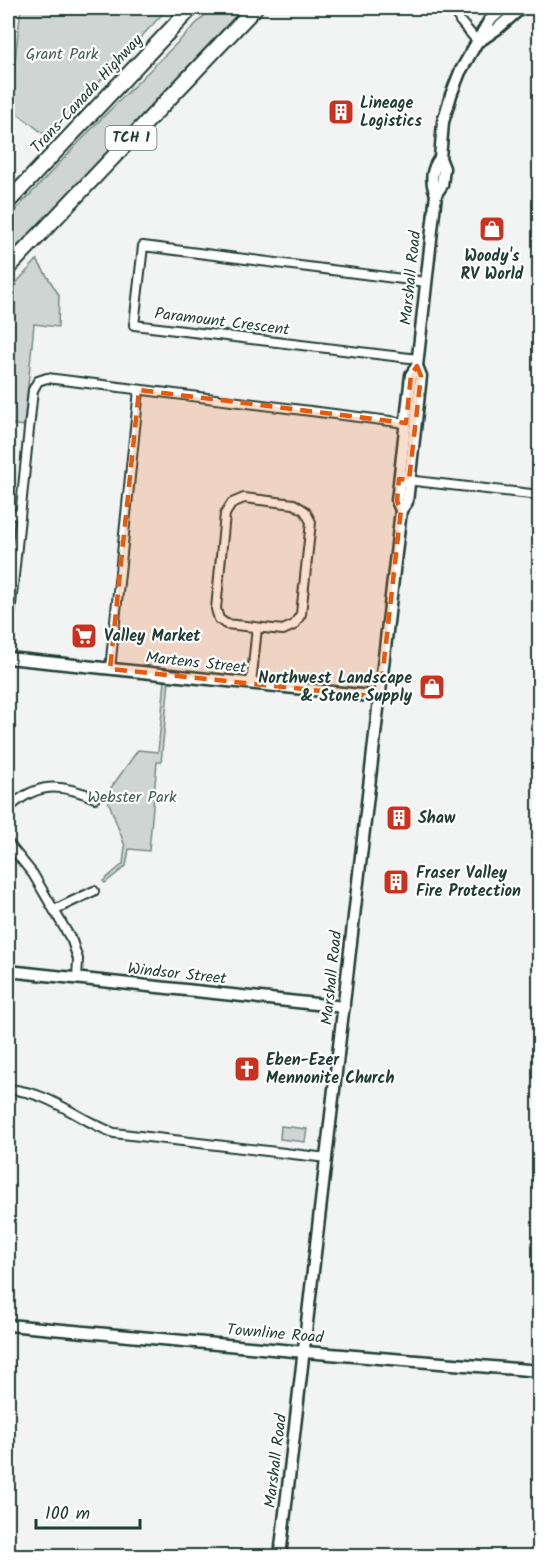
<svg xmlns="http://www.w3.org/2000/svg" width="547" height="1564" viewBox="0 0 547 1564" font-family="Kalam,sans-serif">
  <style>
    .green { fill: #ced5d3; stroke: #768984; stroke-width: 1.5 }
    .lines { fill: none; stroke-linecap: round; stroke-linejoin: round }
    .street-casing { stroke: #1f3d34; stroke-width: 12 }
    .secondary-casing { stroke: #1f3d34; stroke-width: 15 }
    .highway-casing { stroke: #1f3d34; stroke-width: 18 }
    .street { stroke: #fff; stroke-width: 8 }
    .secondary { stroke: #fff; stroke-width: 10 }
    .highway { stroke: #fff; stroke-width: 14 }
    .marked { fill: #e8590c; fill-opacity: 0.2; stroke: #e8590c; stroke-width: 4.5; stroke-dasharray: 12 8; stroke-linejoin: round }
    .labels { text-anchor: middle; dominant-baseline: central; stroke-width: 4.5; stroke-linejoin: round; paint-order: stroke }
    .shield { fill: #fff; stroke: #627771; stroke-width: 1.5 }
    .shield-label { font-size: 15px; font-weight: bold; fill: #1f3d34 }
    .park-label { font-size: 16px; fill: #425b54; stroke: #fff }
    .street-label { font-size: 16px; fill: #1f3d34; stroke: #fff }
    .poi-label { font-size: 16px; font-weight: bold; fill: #1f3d34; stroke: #fff; text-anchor: start }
  </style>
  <rect width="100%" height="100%" fill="#f2f3f3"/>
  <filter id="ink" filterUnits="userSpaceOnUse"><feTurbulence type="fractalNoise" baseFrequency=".0167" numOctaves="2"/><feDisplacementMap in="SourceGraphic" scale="12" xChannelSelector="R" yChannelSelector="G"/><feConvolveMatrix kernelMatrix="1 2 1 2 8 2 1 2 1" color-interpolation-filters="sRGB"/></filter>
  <g filter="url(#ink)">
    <g class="green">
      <polygon points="21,8 168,8 48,137 14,111 9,110"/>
      <polygon points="212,8 243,8 8,258 8,218 101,119"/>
      <polygon points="37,260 59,295 58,327 34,324 24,426 8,424 8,292"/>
      <polygon points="165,681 169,681 161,762 157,762 149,851 129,849 126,866 105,883 103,881 123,864 125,846 109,803 108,792 138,750 158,752"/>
      <polygon points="281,1126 307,1129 305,1142 280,1139"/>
    </g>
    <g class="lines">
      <g class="street-casing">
        <g id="street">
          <polyline points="454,8 460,21 478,42"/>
          <polyline points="418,359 134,325 143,246 426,282"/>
          <polyline points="406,480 540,495"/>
          <polygon points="244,498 294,504 305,511 311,522 301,614 294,625 283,630 226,624 219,619 216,609 225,514 232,503"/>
          <polyline points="8,514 20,515"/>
          <polyline points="8,634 33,390 38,381 47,378 406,423"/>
          <polyline points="110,669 139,390"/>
          <polyline points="251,684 257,628"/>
          <path d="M8,809C36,782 60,783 95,798"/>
          <polyline points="8,843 33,874 72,941 78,959 77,979"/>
          <polyline points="54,910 94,891"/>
          <path d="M8,1089C53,1093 74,1118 114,1133L327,1158"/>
        </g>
      </g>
      <g class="secondary-casing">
        <g id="secondary">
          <polyline points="481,40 497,29 521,8"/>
          <path d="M436,194C430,181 431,170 440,158"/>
          <polyline points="401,510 407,502 421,376 417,366"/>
          <polyline points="8,658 380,697"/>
          <polyline points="8,971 344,1007"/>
          <polyline points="8,1325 305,1352 540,1371"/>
          <polyline points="280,1556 401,510 397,501 411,375 417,366 436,194 442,185 444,168 440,158 443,122 451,95 460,72 489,21 504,8"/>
        </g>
      </g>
      <g class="highway-casing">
        <g id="highway">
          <polyline points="8,202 191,8"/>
          <polyline points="8,268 255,8"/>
        </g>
      </g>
      <use href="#street" class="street"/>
      <use href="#secondary" class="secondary"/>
      <use href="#highway" class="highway"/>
    </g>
  </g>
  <path class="marked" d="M417,366L421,376L409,480L399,479L397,501L401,510L380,697L110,669L139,390L406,423L411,375Z"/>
  <defs>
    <g id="building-square" transform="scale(1.35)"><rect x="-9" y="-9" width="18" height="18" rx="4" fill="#c8321e" stroke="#fff"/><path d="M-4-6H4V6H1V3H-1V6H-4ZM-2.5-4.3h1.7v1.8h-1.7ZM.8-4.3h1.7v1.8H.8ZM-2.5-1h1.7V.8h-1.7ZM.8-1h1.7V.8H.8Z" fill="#fff"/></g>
    <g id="shop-square" transform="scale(1.35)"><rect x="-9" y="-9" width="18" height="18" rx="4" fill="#c8321e" stroke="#fff"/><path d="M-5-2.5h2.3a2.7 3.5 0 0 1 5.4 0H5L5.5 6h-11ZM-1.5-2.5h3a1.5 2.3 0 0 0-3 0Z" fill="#fff"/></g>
    <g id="supermarket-square" transform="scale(1.35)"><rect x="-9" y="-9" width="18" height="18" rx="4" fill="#c8321e" stroke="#fff"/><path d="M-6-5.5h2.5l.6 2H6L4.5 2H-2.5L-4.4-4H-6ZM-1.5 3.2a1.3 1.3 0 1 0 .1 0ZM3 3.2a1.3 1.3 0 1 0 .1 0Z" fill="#fff"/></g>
    <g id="church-square" transform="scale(1.35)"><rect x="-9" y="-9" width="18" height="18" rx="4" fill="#c8321e" stroke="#fff"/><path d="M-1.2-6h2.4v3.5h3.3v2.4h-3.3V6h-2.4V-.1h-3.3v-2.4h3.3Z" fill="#fff"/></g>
  </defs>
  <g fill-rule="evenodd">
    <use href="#building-square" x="341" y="112"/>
    <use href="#shop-square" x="492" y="229"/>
    <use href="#supermarket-square" x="84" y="636"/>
    <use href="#shop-square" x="432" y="687"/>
    <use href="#building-square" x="399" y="818"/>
    <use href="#building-square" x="396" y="882"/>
    <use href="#church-square" x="247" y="1069"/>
  </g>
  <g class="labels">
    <rect class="shield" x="105.5" y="126" width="51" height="24" rx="4.5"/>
    <g class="shield-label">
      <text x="131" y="138">TCH 1</text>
    </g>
    <g class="park-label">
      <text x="62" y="54">Grant Park</text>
      <text x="132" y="797">Webster Park</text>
    </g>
    <g class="street-label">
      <text transform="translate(87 94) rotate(-47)">Trans-Canada Highway</text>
      <text transform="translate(411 278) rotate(-84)">Marshall Road</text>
      <text transform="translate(222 322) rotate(7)">Paramount Crescent</text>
      <text transform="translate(196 663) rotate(6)">Martens Street</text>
      <text transform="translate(177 974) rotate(6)">Windsor Street</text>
      <text transform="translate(332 978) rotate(-84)">Marshall Road</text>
      <text transform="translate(275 1334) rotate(5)">Townline Road</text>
      <text transform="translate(276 1461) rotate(-83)">Marshall Road</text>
    </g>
    <g class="poi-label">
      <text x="360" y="103">Lineage<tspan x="360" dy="18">Logistics</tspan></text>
      <text x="492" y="256" text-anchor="middle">Woody's<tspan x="492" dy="18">RV World</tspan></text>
      <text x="104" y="636">Valley Market</text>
      <text x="412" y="678" text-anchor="end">Northwest Landscape<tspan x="412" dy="18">&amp; Stone Supply</tspan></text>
      <text x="418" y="818">Shaw</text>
      <text x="416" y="873">Fraser Valley<tspan x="416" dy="18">Fire Protection</tspan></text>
      <text x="266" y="1060">Eben-Ezer<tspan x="266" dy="18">Mennonite Church</tspan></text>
    </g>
  </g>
  <rect width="547" height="1564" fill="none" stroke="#fff" stroke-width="30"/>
  <rect x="15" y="15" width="517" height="1534" fill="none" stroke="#1f3d34" stroke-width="2" filter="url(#ink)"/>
  <path d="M36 1519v9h104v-9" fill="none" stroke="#1f3d34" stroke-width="3"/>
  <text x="45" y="1519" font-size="18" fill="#1f3d34" stroke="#ffffff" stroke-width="4.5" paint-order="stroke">100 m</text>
</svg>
